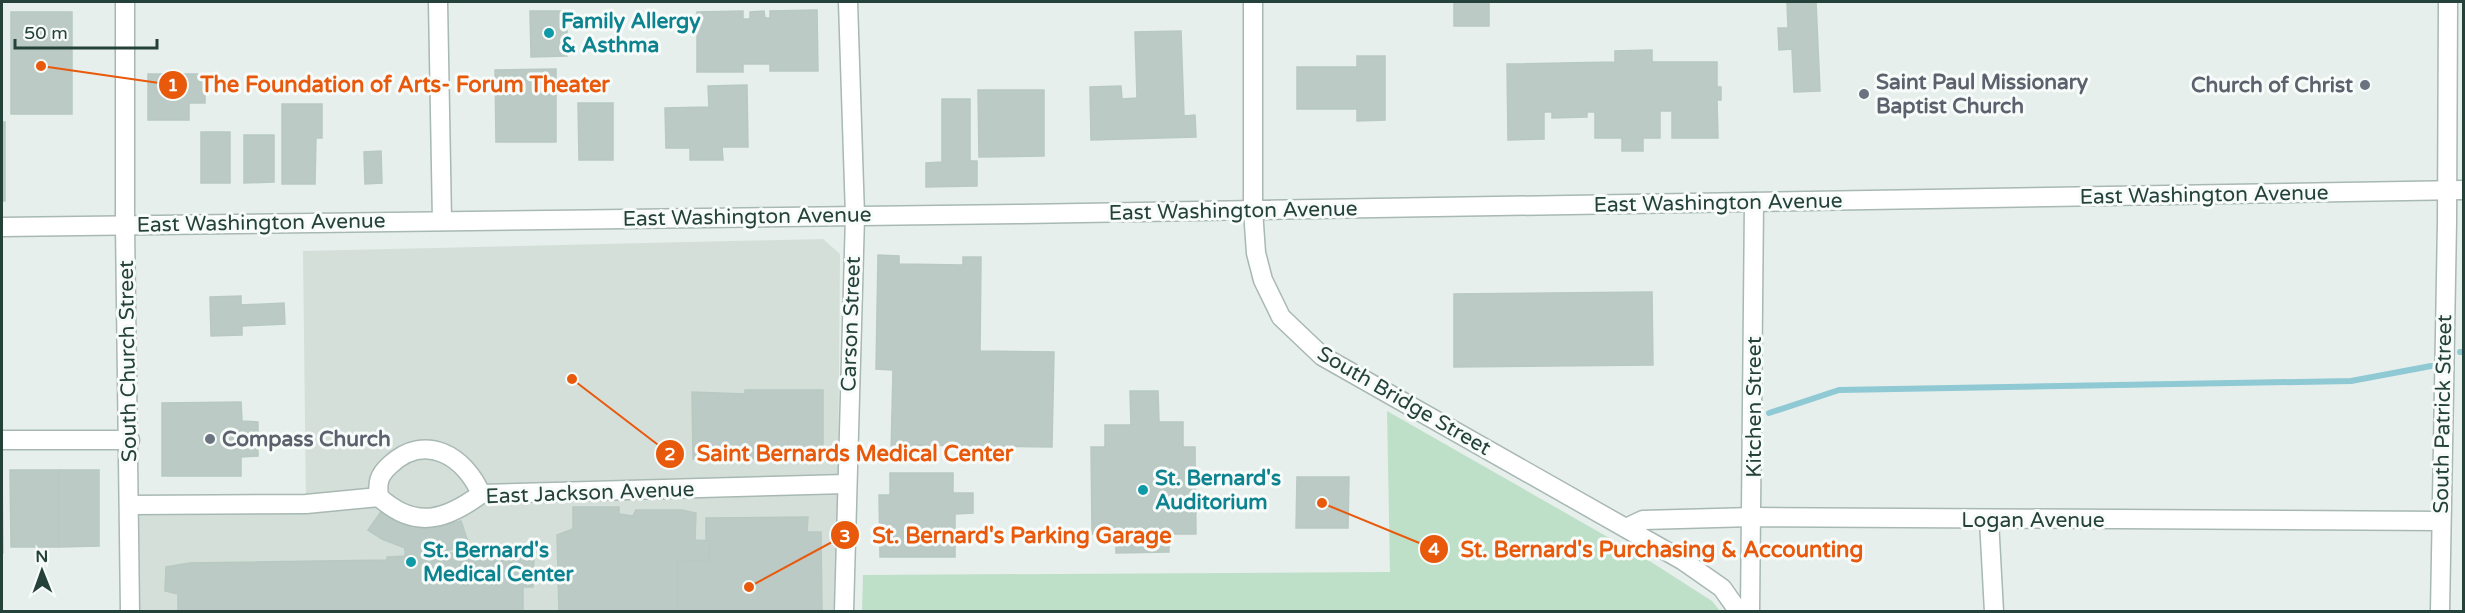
<svg xmlns="http://www.w3.org/2000/svg" width="2465" height="613" viewBox="0 0 2465 613" font-family="'Varela Round',sans-serif">
  <style>
    .built { fill: #d4dfda }
    .green { fill: #bfe0c8 }
    .lines { fill: none; stroke-linecap: round; stroke-linejoin: round }
    .stream { stroke: #8ec9d4; stroke-width: 6 }
    .building { fill: #bbcac4; stroke: #b8c9c2; stroke-width: 1.5 }
    .minor-casing { stroke: #a8b8b2; stroke-width: 21 }
    .minor { stroke: #fff; stroke-width: 18 }
    .culture-dot { fill: #0f9aa8; stroke: #f7fbf9; stroke-width: 2 }
    .worship-dot { fill: #6b7280; stroke: #f7fbf9; stroke-width: 2 }
    .labels { text-anchor: middle; dominant-baseline: central; stroke-width: 6; stroke-linejoin: round; paint-order: stroke }
    .culture-label { font-size: 21px; font-weight: bold; fill: #0d838f; stroke: #f7fbf9; text-anchor: start }
    .worship-label { font-size: 21px; font-weight: bold; fill: #5b616d; stroke: #f7fbf9; text-anchor: start }
    .street-label { font-size: 21px; fill: #24423a; stroke: #f7fbf9 }
    .leader { fill: none; stroke: #e8590c; stroke-width: 2 }
    .callout-dot { fill: #e8590c; stroke: #f7fbf9; stroke-width: 2 }
    .mark-label { font-size: 18px; text-anchor: middle; font-weight: bold; fill: #fff }
    .callout-label { font-size: 22px; text-anchor: middle; font-weight: bold; fill: #e8590c; stroke: #f7fbf9; stroke-width: 6; stroke-linejoin: round; paint-order: stroke }
  </style>
  <rect width="100%" height="100%" fill="#e6efeb"/>
  <polygon class="built" points="823,239 840,254 837,611 131,611 130,505 306,504 303,251"/>
  <polygon class="green" points="1387,411 1648,560 1712,601 1720,611 862,611 863,575 1390,572"/>
  <g class="lines">
    <g class="stream">
      <polyline points="2460,352 2464,352"/>
      <polyline points="1769,413 1839,390 2351,381 2431,366"/>
    </g>
  </g>
  <g class="building">
    <rect x="1454" y="2" width="35" height="24"/>
    <polygon points="1787,2 1816,2 1820,91 1794,92 1792,49 1779,50 1778,28 1788,28"/>
    <polygon points="817,10 818,71 770,71 770,64 743,64 743,72 697,72 697,12 743,11 743,19 750,19 750,12 764,11 765,18 770,18 770,11"/>
    <polygon points="530,11 567,11 567,56 531,57"/>
    <rect x="11" y="12" width="61" height="102"/>
    <polygon points="1181,31 1184,116 1195,115 1196,137 1091,140 1090,87 1121,86 1122,99 1137,98 1135,32"/>
    <polygon points="1652,50 1652,62 1717,62 1717,87 1721,87 1721,100 1717,100 1718,138 1672,138 1672,111 1660,111 1660,138 1643,138 1643,151 1622,151 1622,138 1595,138 1595,112 1587,112 1587,117 1552,118 1552,112 1544,112 1544,139 1508,140 1507,64 1615,62 1615,51"/>
    <polygon points="1357,56 1385,56 1385,120 1357,121 1357,109 1297,109 1297,67 1357,67"/>
    <polygon points="556,69 556,142 496,142 495,70"/>
    <polygon points="148,74 205,74 205,103 189,103 189,120 148,120"/>
    <polygon points="747,85 748,147 722,147 723,160 690,160 690,148 666,148 665,108 709,107 708,86"/>
    <polygon points="978,90 1044,90 1044,156 979,157"/>
    <polygon points="942,99 970,99 970,161 977,161 977,186 926,187 926,163 942,162"/>
    <polygon points="578,103 613,103 613,160 579,160"/>
    <polygon points="282,104 322,104 322,138 316,138 315,184 282,184"/>
    <rect x="2" y="122" width="3" height="79"/>
    <rect x="201" y="132" width="29" height="51"/>
    <polygon points="244,135 274,135 274,182 244,183"/>
    <polygon points="381,151 382,183 365,184 364,152"/>
    <polygon points="878,255 899,256 899,264 963,265 963,257 981,257 980,351 1054,352 1052,447 913,445 912,455 891,454 893,370 876,369"/>
    <polygon points="1652,292 1653,365 1454,367 1454,294"/>
    <polygon points="241,296 241,305 284,303 285,324 242,326 242,335 211,336 210,297"/>
    <polygon points="745,390 823,390 823,458 693,459 692,392 745,394"/>
    <polygon points="1130,391 1158,391 1159,422 1183,422 1183,447 1195,447 1196,534 1169,534 1169,552 1116,553 1116,534 1092,534 1091,447 1105,447 1105,425 1131,425"/>
    <polygon points="241,402 242,421 258,422 258,456 241,457 241,476 162,476 162,403"/>
    <polygon points="2,469 3,553 2,553"/>
    <polygon points="10,470 59,470 59,547 11,547"/>
    <polygon points="59,470 99,470 99,546 59,547"/>
    <polygon points="890,473 953,473 953,493 973,493 973,513 955,514 955,557 880,557 879,495 890,495"/>
    <polygon points="1297,477 1349,477 1348,528 1296,528"/>
    <polygon points="573,507 619,507 619,514 633,516 636,510 682,510 696,513 695,540 710,541 709,560 677,562 677,612 559,612 557,535 573,529"/>
    <polygon points="383,509 418,526 440,526 461,521 469,545 445,551 425,551 425,556 530,545 526,557 534,557 533,587 523,587 523,612 178,612 178,594 165,591 166,567 190,563 387,560 387,557 405,556 405,548 382,539 368,530"/>
    <polygon points="808,517 807,532 821,532 822,612 677,612 677,562 709,560 710,541 706,541 706,518"/>
  </g>
  <g class="lines">
    <g class="minor-casing">
      <g id="minor">
        <polyline points="125,2 125,225 130,612"/>
        <polyline points="438,2 442,221"/>
        <polyline points="1253,2 1253,210 1256,253 1263,280 1281,317 1322,356 1682,560 1722,588 1739,612"/>
        <polyline points="2,227 1022,214 2464,190"/>
        <polyline points="2,440 130,440"/>
        <path d="M379,497C377,482 379,475 390,465C425,432 465,456 481,494"/>
        <path d="M130,505L306,504L379,497C415,530 446,520 481,494L846,484"/>
        <polyline points="1989,520 1994,612"/>
        <polyline points="1626,528 1643,520 1753,517 2441,521"/>
        <polyline points="844,612 855,216 848,2"/>
        <polyline points="1750,612 1754,202"/>
        <polyline points="2440,612 2447,222 2448,2"/>
      </g>
    </g>
    <use href="#minor" class="minor"/>
  </g>
  <g class="culture-dot">
    <circle cx="549" cy="33" r="6"/>
    <circle cx="1143" cy="490" r="6"/>
    <circle cx="411" cy="562" r="6"/>
  </g>
  <g class="worship-dot">
    <circle cx="2365" cy="85" r="6"/>
    <circle cx="1864" cy="94" r="6"/>
    <circle cx="210" cy="439" r="6"/>
  </g>
  <g class="labels">
    <g class="culture-label">
      <text x="561" y="21">Family Allergy<tspan x="561" dy="24">&amp; Asthma</tspan></text>
      <text x="1155" y="478">St. Bernard's<tspan x="1155" dy="24">Auditorium</tspan></text>
      <text x="423" y="550">St. Bernard's<tspan x="423" dy="24">Medical Center</tspan></text>
    </g>
    <g class="worship-label">
      <text x="1876" y="82">Saint Paul Missionary<tspan x="1876" dy="24">Baptist Church</tspan></text>
      <text x="2353" y="85" text-anchor="end">Church of Christ</text>
      <text x="222" y="439">Compass Church</text>
    </g>
    <g class="street-label">
      <text transform="translate(2204 195) rotate(-1)">East Washington Avenue</text>
      <text transform="translate(1718 203) rotate(-1)">East Washington Avenue</text>
      <text transform="translate(1233 211) rotate(-1)">East Washington Avenue</text>
      <text transform="translate(747 217) rotate(-1)">East Washington Avenue</text>
      <text transform="translate(261 223) rotate(-1)">East Washington Avenue</text>
      <text transform="translate(851 324) rotate(-88)">Carson Street</text>
      <text transform="translate(128 361) rotate(-91)">South Church Street</text>
      <text transform="translate(1404 401) rotate(30)">South Bridge Street</text>
      <text transform="translate(1754 407) rotate(-90)">Kitchen Street</text>
      <text transform="translate(2443 414) rotate(-89)">South Patrick Street</text>
      <text transform="translate(590 493) rotate(-2)">East Jackson Avenue</text>
      <text x="2033" y="520">Logan Avenue</text>
    </g>
  </g>
  <path class="leader" d="M41 66L173 85M572 379L670 454M749 587L845 535M1322 503L1434 549"/>
  <g class="callout-dot">
    <circle cx="41" cy="66" r="6"/>
    <circle cx="572" cy="379" r="6"/>
    <circle cx="749" cy="587" r="6"/>
    <circle cx="1322" cy="503" r="6"/>
    <circle cx="173" cy="85" r="15"/>
    <circle cx="670" cy="454" r="15"/>
    <circle cx="845" cy="535" r="15"/>
    <circle cx="1434" cy="549" r="15"/>
  </g>
  <g class="mark-label">
    <text x="173" y="91">1</text>
    <text x="670" y="460">2</text>
    <text x="845" y="542">3</text>
    <text x="1434" y="555">4</text>
  </g>
  <g class="callout-label">
    <text x="405" y="92">The Foundation of Arts- Forum Theater</text>
    <text x="855" y="461">Saint Bernards Medical Center</text>
    <text x="1022" y="543">St. Bernard's Parking Garage</text>
    <text x="1662" y="557">St. Bernard's Purchasing &amp; Accounting</text>
  </g>
  <rect width="2465" height="613" fill="none" stroke="#24423a" stroke-width="6"/>
  <g transform="translate(42 571) rotate(359)" stroke="#f7fbf9" stroke-width="4.5" paint-order="stroke">
  <path d="M0-4.5L10 22L0 15L-10 22Z" fill="#24423a"/>
  <text y="-9" font-size="16" font-weight="bold" text-anchor="middle" fill="#24423a">N</text>
  </g>
  <path d="M15 39v9h142v-9" fill="none" stroke="#24423a" stroke-width="3"/>
  <text x="24" y="39" font-size="18" fill="#24423a" stroke="#f7fbf9" stroke-width="4.5" paint-order="stroke">50 m</text>
</svg>
